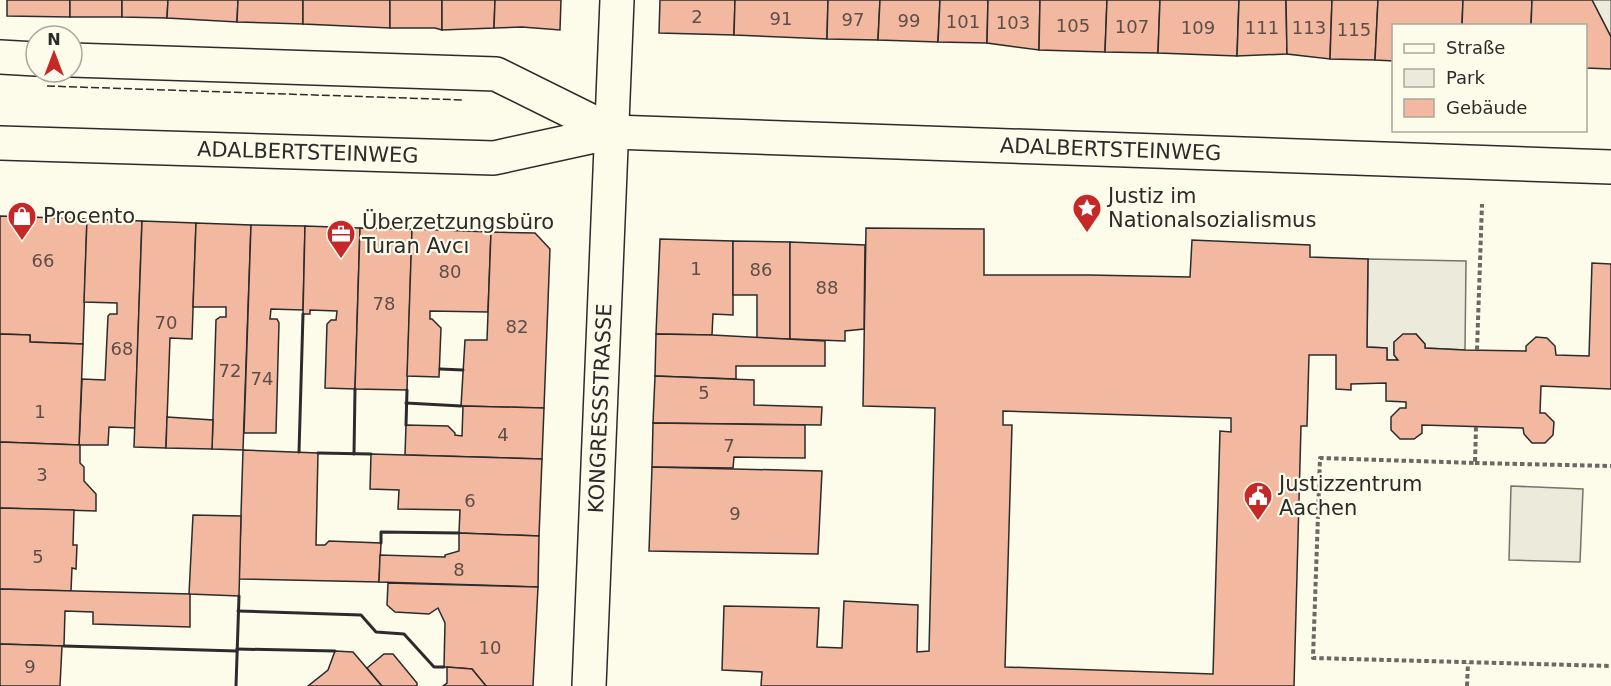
<svg xmlns="http://www.w3.org/2000/svg" width="1611" height="686" viewBox="0 0 1611 686" font-family="'DejaVu Sans',sans-serif">
  <style>
    .green { fill: #ecebdb; stroke: #74746e; stroke-width: 1.5 }
    .building { fill: #f2b8a0; stroke: #2b2b2b; stroke-width: 1.5; fill-rule: evenodd }
    .lines { fill: none; stroke-linecap: round; stroke-linejoin: round }
    .street-casing { stroke: #2b2b2b; stroke-width: 36 }
    .primary-casing { stroke: #2b2b2b; stroke-width: 36 }
    .path { stroke: #6a6964; stroke-width: 4; stroke-dasharray: 4.5 3; stroke-linecap: butt }
    .street { stroke: #fdfbea; stroke-width: 33 }
    .primary { stroke: #fdfbea; stroke-width: 33 }
    .fence { stroke: #2b2b2b; stroke-width: 1.5; stroke-dasharray: 8 3; stroke-linecap: butt }
    .wall { stroke: #2b2b2b; stroke-width: 3 }
    .labels { text-anchor: middle; dominant-baseline: central; stroke-width: 4.5; stroke-linejoin: round; paint-order: stroke }
    .number-label { font-size: 18px; fill: #5d4e48 }
    .street-label { font-size: 21px; fill: #2b2b2b; stroke: #fdfbea }
    .poi-label { font-size: 21px; fill: #2b2b2b; stroke: #fdfbea; text-anchor: start }
  </style>
  <rect width="100%" height="100%" fill="#fdfbea"/>
  <g class="green">
    <polygon points="1592,0 1611,0 1611,37"/>
    <polygon points="1368,259 1466,261 1465,350 1425,348 1425,344 1416,334 1394,342 1394,355 1398,360 1387,360 1387,348 1367,347"/>
    <polygon points="1511,486 1583,489 1580,562 1509,560"/>
  </g>
  <g class="building">
    <polygon points="7,0 70,0 70,17 7,16"/>
    <rect x="70" y="0" width="52" height="17"/>
    <polygon points="122,0 168,0 167,18 122,17"/>
    <polygon points="168,0 238,0 237,22 167,18"/>
    <polygon points="238,0 303,0 303,24 237,22"/>
    <polygon points="303,0 390,0 390,28 303,24"/>
    <polygon points="390,0 442,0 442,30 435,28 390,28"/>
    <polygon points="442,0 495,0 494,28 442,30"/>
    <polygon points="495,0 561,0 560,30 522,27 494,28"/>
    <polygon points="660,0 735,0 734,35 659,33"/>
    <polygon points="735,0 828,0 827,39 734,35"/>
    <polygon points="828,0 880,0 878,40 827,39"/>
    <polygon points="880,0 940,0 938,42 878,40"/>
    <polygon points="940,0 988,0 987,43 938,42"/>
    <polygon points="988,0 1040,0 1039,50 987,43"/>
    <polygon points="1040,0 1107,0 1105,52 1039,50"/>
    <polygon points="1107,0 1160,0 1158,53 1105,52"/>
    <polygon points="1160,0 1239,0 1237,56 1158,53"/>
    <polygon points="1239,0 1286,0 1287,54 1237,56"/>
    <polygon points="1286,0 1332,0 1330,59 1287,54"/>
    <polygon points="1332,0 1378,0 1375,60 1330,59"/>
    <polygon points="1378,0 1463,0 1462,26 1394,26 1394,61 1375,60"/>
    <polygon points="1463,0 1532,0 1531,26 1462,26"/>
    <polygon points="1532,0 1592,0 1611,37 1611,69 1586,68 1586,26 1531,26"/>
    <polygon points="0,216 87,219 83,344 30,342 30,335 0,334"/>
    <polygon points="87,219 142,221 135,428 109,427 108,445 79,445 82,379 105,380 108,316 110,314 117,314 117,303 84,302"/>
    <polygon points="142,221 196,223 192,339 170,338 166,448 134,447"/>
    <polygon points="196,223 251,225 243,450 212,449 216,320 220,317 226,317 226,307 193,307"/>
    <polygon points="251,225 305,226 303,310 271,309 270,319 277,319 279,323 276,433 244,433"/>
    <polygon points="305,226 360,228 355,389 325,388 327,324 331,320 336,320 337,311 310,310 310,314 303,314"/>
    <polygon points="360,228 412,229 407,390 355,389"/>
    <path d="M866,228L984,229V275H1089L1190,277L1192,240L1310,245V257L1368,259L1367,347L1387,348V360H1398L1394,355V342L1403,334H1416L1425,344V348L1465,350L1526,351V346L1536,337L1547,338L1555,346L1556,355L1589,356L1592,263L1611,264V389L1541,386L1540,413H1545L1554,422L1553,435L1545,443H1532L1524,434L1523,428L1422,425V433L1414,439H1400L1391,430V417L1400,408H1406V402L1386,401V383L1351,384V390L1336,389V355H1309L1307,426H1301L1294,686H761L762,672L722,670L724,606L819,608L817,647L842,648L844,601L918,605L917,652L929,651L935,408L863,406ZM1003,411L1231,418V432L1220,431L1213,674L1005,667L1012,425H1003Z"/>
    <polygon points="412,229 491,232 488,312 430,311 430,319 432,319 441,328 439,377 407,376"/>
    <polygon points="491,232 535,233 550,249 544,408 461,406 465,340 487,340"/>
    <polygon points="660,239 733,241 733,315 713,314 712,335 656,334"/>
    <polygon points="733,241 790,242 790,339 757,338 757,295 733,295"/>
    <polygon points="790,242 865,245 864,329 845,331 845,341 790,339"/>
    <polygon points="0,334 30,335 30,342 83,344 79,445 0,442"/>
    <polygon points="656,334 712,335 825,341 825,366 736,366 736,379 655,376"/>
    <polygon points="655,376 754,380 754,405 822,407 821,425 653,423"/>
    <polygon points="463,406 544,408 542,459 405,455 406,425 448,426 455,433 455,435 462,436"/>
    <polygon points="167,417 213,420 212,449 166,448"/>
    <polygon points="653,423 805,425 805,458 734,457 733,468 652,467"/>
    <polygon points="0,442 80,445 80,463 84,467 84,481 96,494 96,511 0,508"/>
    <polygon points="243,450 318,453 316,545 325,545 329,541 381,543 379,582 239,579"/>
    <polygon points="371,454 542,459 539,536 459,533 460,510 398,509 399,490 370,489"/>
    <polygon points="652,467 822,471 818,554 649,551"/>
    <polygon points="0,508 74,510 73,545 77,545 76,569 72,568 71,591 0,589"/>
    <polygon points="193,515 241,516 239,596 189,594"/>
    <polygon points="459,533 539,536 538,587 379,582 380,555 445,557 445,555 459,551"/>
    <polygon points="388,583 538,587 533,686 486,686 472,669 444,667 445,623 438,608 429,614 395,612 387,605"/>
    <polygon points="0,589 190,594 190,627 93,624 93,612 65,611 64,646 0,644"/>
    <polygon points="0,644 62,646 60,686 0,686"/>
    <polygon points="335,651 353,652 382,686 308,686 328,670"/>
    <polygon points="384,654 393,654 417,683 417,686 382,686 367,668"/>
    <polygon points="447,667 472,669 486,686 443,686 447,683"/>
  </g>
  <g class="lines">
    <g class="street-casing">
      <g id="street">
        <path id="s1" d="M589,686L617,0"/>
      </g>
    </g>
    <g class="primary-casing">
      <g id="primary">
        <polyline points="0,57 36,59"/>
        <polyline points="72,60 496,74 613,132"/>
        <path id="s2" d="M0,143L494,158L613,132L1611,167"/>
      </g>
    </g>
    <g class="path">
      <polyline points="1477,350 1482,204"/>
      <polyline points="1476,427 1475,463 1320,458 1313,658 1611,666"/>
      <polyline points="1475,463 1611,466"/>
      <polyline points="1467,686 1468,663"/>
    </g>
    <use href="#street" class="street"/>
    <use href="#primary" class="primary"/>
    <polyline class="fence" points="47,86 464,100"/>
    <g class="wall">
      <polyline points="440,369 463,370"/>
      <polyline points="406,403 461,406"/>
      <polyline points="406,425 407,390"/>
      <polyline points="299,452 303,314"/>
      <polyline points="318,453 371,454"/>
      <polyline points="354,454 355,389"/>
      <polyline points="381,543 381,532 459,533"/>
      <polyline points="238,611 361,615 376,632 404,634 434,667 444,667"/>
      <polyline points="64,646 237,651"/>
      <polyline points="237,649 335,651"/>
      <polyline points="236,686 239,596"/>
    </g>
  </g>
  <defs>
    <g id="sight-pin" transform="scale(1.5)"><path d="M0 17L-7.5 6A9.5 9.5 0 1 1 7.5 6Z" fill="#c62828" stroke="#fdfbea"/><path d="M0-6L1.8-2.2L6-1.7L2.9 1.2L3.7 5.4L0 3.3L-3.7 5.4L-2.9 1.2L-6-1.7L-1.8-2.2Z" fill="#fff"/></g>
    <g id="shop-pin" transform="scale(1.5)"><path d="M0 17L-7.5 6A9.5 9.5 0 1 1 7.5 6Z" fill="#c62828" stroke="#fdfbea"/><path d="M-5-2.5h2.3a2.7 3.5 0 0 1 5.4 0H5L5.5 6h-11ZM-1.5-2.5h3a1.5 2.3 0 0 0-3 0Z" fill="#fff"/></g>
    <g id="office-pin" transform="scale(1.5)"><path d="M0 17L-7.5 6A9.5 9.5 0 1 1 7.5 6Z" fill="#c62828" stroke="#fdfbea"/><path d="M-6-3h4V-5.5h4V-3h4V5H-6ZM-1-4.5V-3h2v-1.5ZM-6 0V1H6V0Z" fill="#fff"/></g>
    <g id="civic-pin" transform="scale(1.5)"><path d="M0 17L-7.5 6A9.5 9.5 0 1 1 7.5 6Z" fill="#c62828" stroke="#fdfbea"/><path d="M-.6-6.5H3V-4.5H.6V-3L4-1V1h2V6H-6V1h2V-1L-.6-3ZM-1.2 2.5V6h2.4V2.5Z" fill="#fff"/></g>
  </defs>
  <g fill-rule="evenodd">
    <use href="#sight-pin" x="1087" y="208"/>
    <use href="#shop-pin" x="22" y="216"/>
    <use href="#office-pin" x="341" y="234"/>
    <use href="#civic-pin" x="1258" y="496"/>
  </g>
  <g class="labels">
    <g class="number-label">
      <text x="697" y="16">2</text>
      <text x="781" y="18">91</text>
      <text x="853" y="19">97</text>
      <text x="909" y="20">99</text>
      <text x="963" y="21">101</text>
      <text x="1013" y="22">103</text>
      <text x="1073" y="25">105</text>
      <text x="1132" y="26">107</text>
      <text x="1198" y="27">109</text>
      <text x="1262" y="27">111</text>
      <text x="1309" y="27">113</text>
      <text x="1354" y="29">115</text>
      <text x="43" y="260">66</text>
      <text x="696" y="268">1</text>
      <text x="761" y="269">86</text>
      <text x="450" y="271">80</text>
      <text x="827" y="287">88</text>
      <text x="384" y="303">78</text>
      <text x="166" y="322">70</text>
      <text x="517" y="326">82</text>
      <text x="122" y="348">68</text>
      <text x="230" y="370">72</text>
      <text x="262" y="378">74</text>
      <text x="704" y="392">5</text>
      <text x="40" y="411">1</text>
      <text x="503" y="434">4</text>
      <text x="729" y="445">7</text>
      <text x="42" y="474">3</text>
      <text x="470" y="500">6</text>
      <text x="735" y="513">9</text>
      <text x="38" y="556">5</text>
      <text x="459" y="569">8</text>
      <text x="490" y="647">10</text>
      <text x="30" y="666">9</text>
    </g>
    <g class="street-label">
      <text stroke="none"><textPath href="#s2" startOffset="1114">ADALBERTSTEINWEG</textPath></text>
      <text stroke="none"><textPath href="#s2" startOffset="308">ADALBERTSTEINWEG</textPath></text>
      <text stroke="none"><textPath href="#s1" startOffset="278">KONGRESSSTRASSE</textPath></text>
    </g>
    <g class="poi-label">
      <text x="1108" y="196">Justiz im<tspan x="1108" dy="24">Nationalsozialismus</tspan></text>
      <text x="43" y="216">Procento</text>
      <text x="362" y="222">Überzetzungsbüro<tspan x="362" dy="24">Turan Avcı</tspan></text>
      <text x="1279" y="484">Justizzentrum<tspan x="1279" dy="24">Aachen</tspan></text>
    </g>
  </g>
  <rect x="1392" y="24" width="195" height="108" fill="#fdfbea" stroke="#a9a89e" stroke-width="1.5"/>
  <rect x="1404" y="44" width="30" height="9" fill="#fdfbea" stroke="#a9a89e" stroke-width="1.5"/>
  <text x="1446" y="54" font-size="18" fill="#2b2b2b">Straße</text>
  <rect x="1404" y="69" width="30" height="18" fill="#ecebdb" stroke="#a9a89e" stroke-width="1.5"/>
  <text x="1446" y="84" font-size="18" fill="#2b2b2b">Park</text>
  <rect x="1404" y="99" width="30" height="18" fill="#f2b8a0" stroke="#a9a89e" stroke-width="1.5"/>
  <text x="1446" y="114" font-size="18" fill="#2b2b2b">Gebäude</text>
  <g transform="translate(54 54)"><circle r="28" fill="#fdfbea" stroke="#a9a89e" stroke-width="1.5"/>
  <path d="M0-4.5L10 22L0 15L-10 22Z" fill="#c62828"/>
  <text y="-9" font-size="16" font-weight="bold" text-anchor="middle" fill="#2b2b2b">N</text>
  </g>
</svg>
